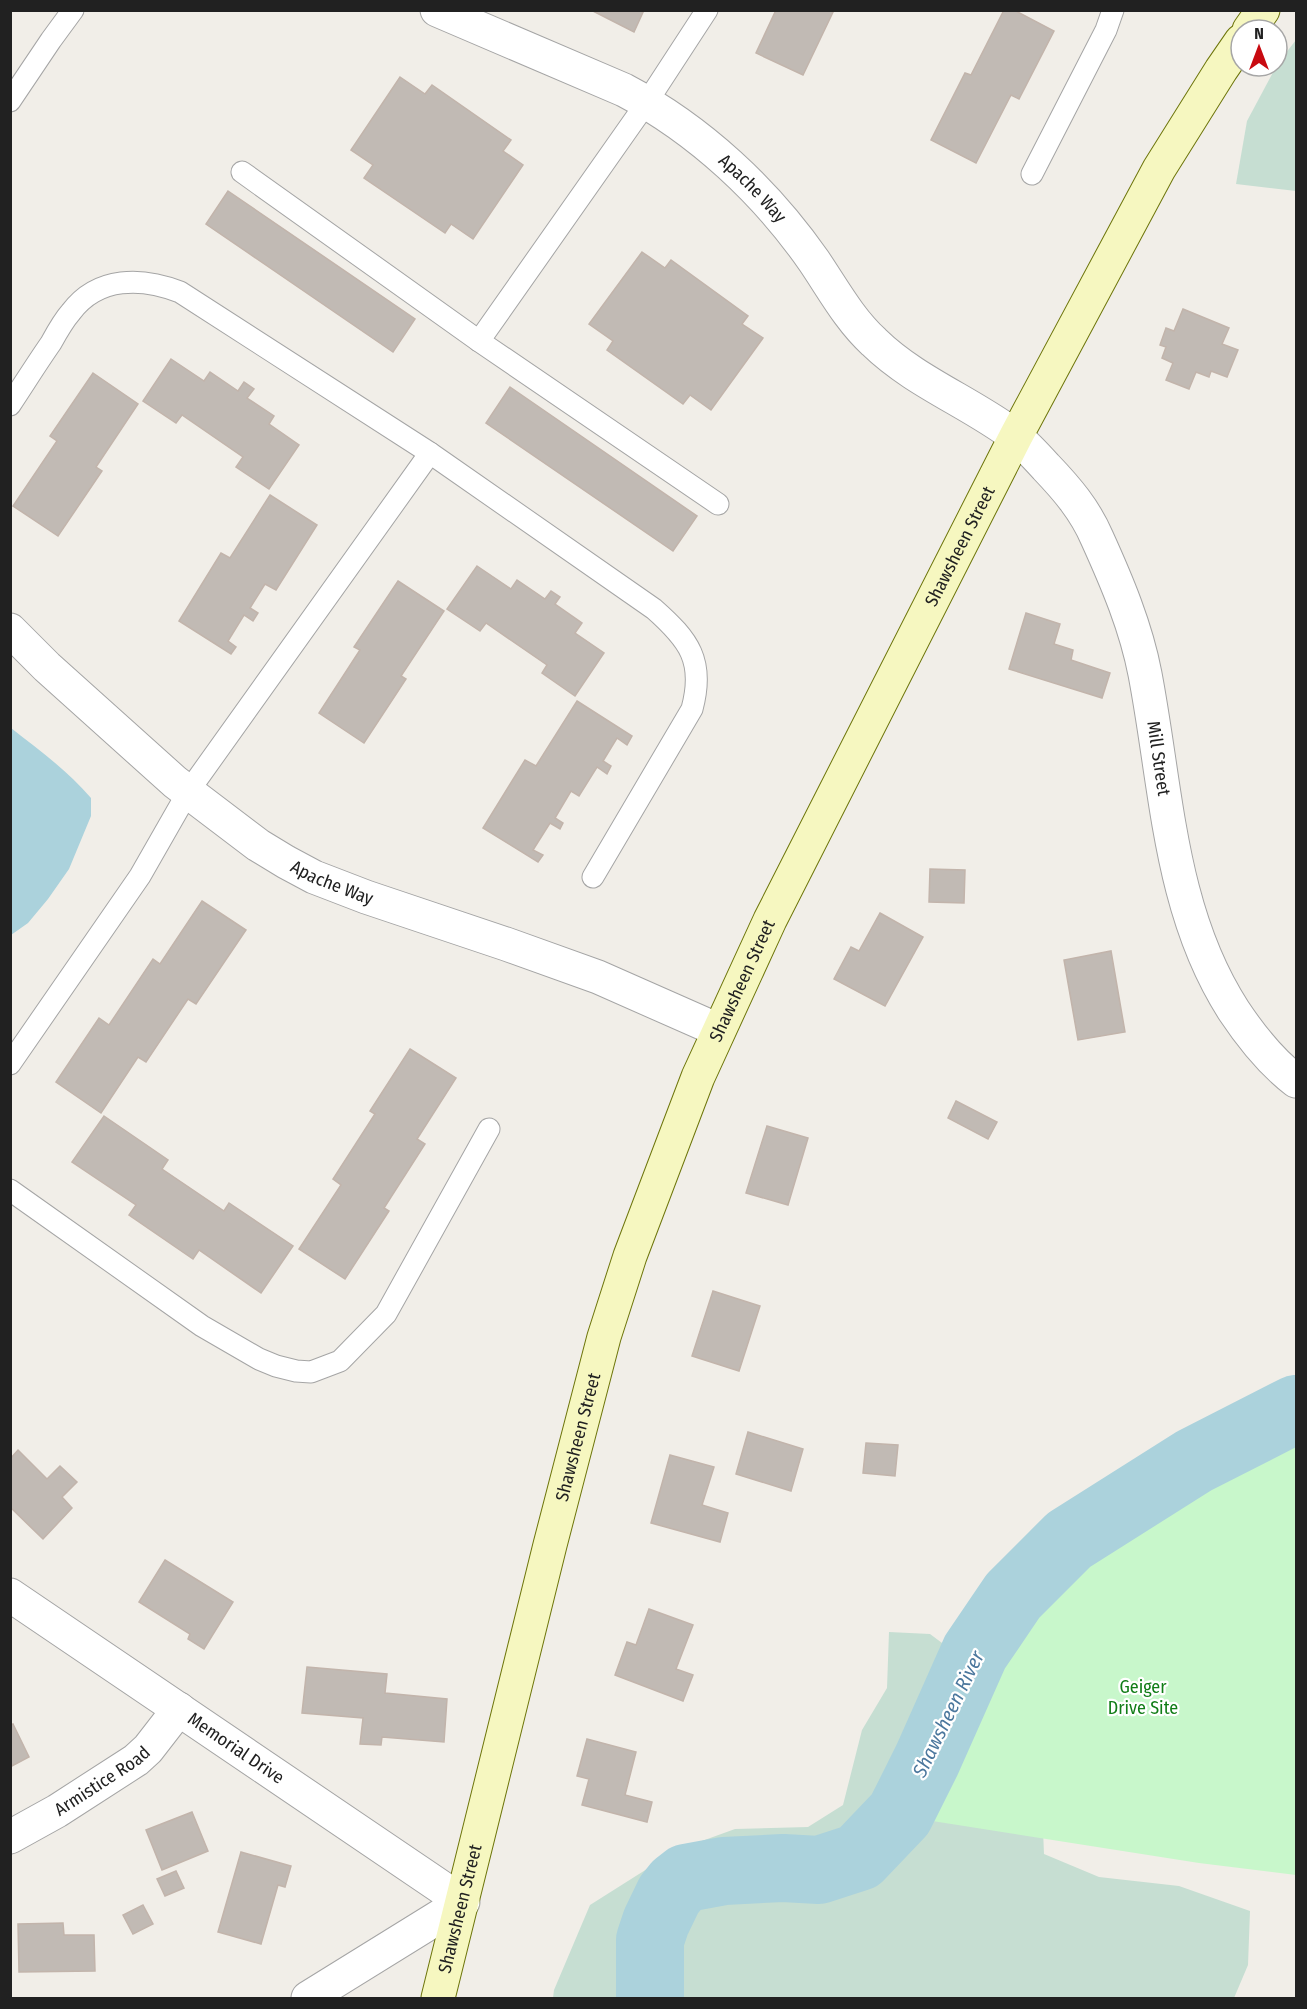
<svg xmlns="http://www.w3.org/2000/svg" width="1307" height="2009" viewBox="0 0 1307 2009" font-family="'Fira Sans Condensed',sans-serif">
  <style>
    .wetland { fill: #c6ded2 }
    .park { fill: #c8f7cb }
    .water { fill: #abd2dc }
    .lines { fill: none; stroke-linecap: round; stroke-linejoin: round }
    .river { stroke: #abd2dc; stroke-width: 68 }
    .building { fill: #c1bab4; stroke: #c2b4ab; stroke-width: 1.5 }
    .lane-casing { stroke: #a5a5a5; stroke-width: 23 }
    .street-casing { stroke: #a5a5a5; stroke-width: 35 }
    .secondary-casing { stroke: #6d750a; stroke-width: 35 }
    .lane { stroke: #fff; stroke-width: 21 }
    .street { stroke: #fff; stroke-width: 33 }
    .secondary { stroke: #f6f7c0; stroke-width: 33 }
    .labels { text-anchor: middle; dominant-baseline: central; stroke-width: 4.5; stroke-linejoin: round; paint-order: stroke }
    .street-label { font-size: 18px; fill: #212121; stroke: #fff }
    .park-label { font-size: 18px; fill: #117d17; stroke: #fff }
    .water-label { font-size: 20px; font-style: italic; fill: #4b779d; stroke: #fff }
  </style>
  <rect width="100%" height="100%" fill="#f1eee8"/>
  <g class="wetland">
    <polygon points="1296,40 1296,191 1236,184 1247,121 1278,63"/>
    <polygon points="889,1632 930,1634 997,1684 1040,1754 1044,1854 1099,1877 1179,1886 1250,1911 1248,1965 1234,1998 553,1998 554,1990 590,1905 677,1850 735,1829 808,1827 843,1805 862,1730 887,1688"/>
  </g>
  <polygon class="park" points="1296,1410 1296,1875 1199,1863 907,1817 932,1779 952,1696 1009,1615 1058,1561 1119,1509"/>
  <path class="water" d="M11,728C39,750 68,771 91,798V816L69,869L48,899L28,923L11,935Z"/>
  <g class="lines">
    <polyline class="river" points="650,1998 650,1940 656,1922 669,1895 677,1885 686,1878 724,1871 783,1868 819,1870 859,1857 900,1814 927,1760 975,1652 1013,1596 1069,1540 1194,1461 1296,1409"/>
  </g>
  <g class="building">
    <polygon points="591,10 644,10 634,32"/>
    <polygon points="776,10 834,10 803,75 756,53"/>
    <polygon points="1004,10 1014,10 1054,31 1019,99 1011,95 976,163 931,140 965,73 971,75"/>
    <polygon points="400,77 425,94 432,85 511,140 503,151 523,165 473,239 451,224 445,233 364,178 373,165 351,150"/>
    <polygon points="228,191 415,319 393,352 206,224"/>
    <polygon points="642,252 665,268 671,260 748,316 742,324 763,338 711,410 690,395 683,404 607,350 613,341 589,324"/>
    <polygon points="1183,309 1229,328 1222,344 1238,350 1227,377 1211,371 1209,377 1196,372 1189,389 1166,380 1173,363 1162,358 1166,347 1160,345 1166,328 1174,331"/>
    <polygon points="171,359 204,381 210,372 238,391 244,382 254,389 247,398 274,416 269,424 299,445 269,489 236,467 243,457 182,415 176,423 143,401"/>
    <polygon points="93,373 138,404 96,467 102,471 58,536 13,506 57,441 50,436"/>
    <polygon points="510,387 697,516 673,551 486,423"/>
    <polygon points="270,495 317,525 276,590 265,584 250,608 258,613 253,621 244,615 228,641 236,647 231,654 179,621 221,553 230,558"/>
    <polygon points="477,566 511,589 517,580 545,599 551,591 560,597 555,604 582,623 575,633 604,653 575,696 542,673 547,665 486,623 480,631 447,609"/>
    <polygon points="398,581 444,611 401,676 406,679 364,743 319,713 360,650 354,647"/>
    <polygon points="1026,613 1060,624 1054,644 1073,650 1071,660 1110,673 1102,698 1009,669"/>
    <polygon points="577,701 632,736 627,745 617,738 603,761 611,766 607,774 597,767 579,796 571,791 555,818 563,823 560,829 550,823 533,850 543,855 538,862 483,828 525,760 536,766"/>
    <polygon points="930,869 965,870 964,903 929,902"/>
    <polygon points="202,901 246,930 196,1004 188,999 146,1062 138,1057 101,1113 56,1082 99,1018 109,1025 153,959 160,964"/>
    <polygon points="880,913 923,937 885,1006 834,979 851,947 859,951"/>
    <polygon points="1111,951 1125,1032 1078,1040 1064,960"/>
    <polygon points="410,1049 456,1078 417,1139 425,1144 384,1208 389,1211 345,1279 299,1249 341,1185 333,1179 375,1114 370,1111"/>
    <polygon points="956,1101 997,1122 988,1139 948,1118"/>
    <polygon points="104,1116 168,1160 162,1169 224,1211 229,1203 293,1246 261,1293 199,1250 193,1259 129,1215 136,1205 72,1162"/>
    <polygon points="767,1126 808,1138 788,1205 746,1193"/>
    <polygon points="713,1291 760,1306 739,1371 692,1356"/>
    <polygon points="748,1432 803,1449 791,1491 736,1474"/>
    <polygon points="866,1443 898,1445 895,1476 863,1473"/>
    <polygon points="18,1450 47,1479 60,1466 77,1482 62,1497 72,1508 43,1539 10,1507 10,1459"/>
    <polygon points="670,1455 714,1467 702,1505 728,1513 720,1542 651,1523"/>
    <polygon points="165,1560 233,1602 204,1649 188,1639 190,1634 139,1602"/>
    <polygon points="649,1609 693,1625 676,1669 693,1675 683,1701 615,1675 627,1642 636,1645"/>
    <polygon points="307,1667 387,1674 385,1693 447,1699 444,1742 382,1737 381,1745 360,1744 363,1718 302,1713"/>
    <polygon points="13,1724 29,1757 10,1767 10,1725"/>
    <polygon points="587,1739 636,1752 625,1795 652,1802 647,1822 582,1805 589,1779 577,1776"/>
    <polygon points="192,1812 208,1851 162,1870 146,1830"/>
    <polygon points="241,1852 291,1866 285,1887 278,1885 261,1944 218,1932"/>
    <polygon points="176,1871 184,1888 165,1896 157,1879"/>
    <polygon points="143,1905 153,1924 133,1934 123,1915"/>
    <polygon points="63,1923 64,1935 94,1935 95,1971 19,1972 18,1924"/>
  </g>
  <g class="lines">
    <g class="lane-casing">
      <g id="lane">
        <polyline points="10,101 51,40 73,10"/>
        <polyline points="242,172 479,341 718,504"/>
        <polyline points="1032,174 1106,30 1113,10"/>
        <polyline points="479,341 647,102 707,10"/>
        <path d="M10,405C24,384 37,363 51,343C57,332 63,321 71,312C98,276 142,277 180,292L430,453L654,609C689,640 705,661 692,709L593,877"/>
        <polyline points="10,1064 140,876 188,792 430,453"/>
        <polyline points="10,1190 202,1326 259,1359 276,1366 296,1371 311,1372 340,1361 386,1314 489,1129"/>
      </g>
    </g>
    <g class="street-casing">
      <g id="street">
        <path id="s1" d="M437,10L624,90C700,130 766,192 814,261C833,289 849,319 874,342C915,382 970,402 1015,436C1026,445 1036,456 1046,467C1067,489 1085,510 1097,538C1117,582 1136,627 1145,674C1167,789 1169,911 1234,1011C1252,1038 1271,1062 1296,1081"/>
        <path id="s2" d="M10,630L47,667L175,782L258,845L286,862L314,877L366,897L506,944L598,977L718,1030"/>
        <path id="s3" d="M10,1595L463,1902L308,1998"/>
        <path id="s4" d="M10,1837L57,1811L136,1760L148,1749L179,1709"/>
      </g>
    </g>
    <g class="secondary-casing">
      <g id="secondary">
        <polyline points="1249,30 1263,10"/>
        <path id="s5" d="M438,1998L550,1545L604,1337L630,1256L698,1077L770,920L1016,436L1159,169L1221,70L1241,41"/>
      </g>
    </g>
    <use href="#lane" class="lane"/>
    <use href="#street" class="street"/>
    <use href="#secondary" class="secondary"/>
  </g>
  <g class="labels">
    <g class="street-label">
      <text stroke="none"><textPath href="#s1" startOffset="366">Apache Way</textPath></text>
      <text stroke="none"><textPath href="#s5" startOffset="1550">Shawsheen Street</textPath></text>
      <text stroke="none"><textPath href="#s1" startOffset="1094">Mill Street</textPath></text>
      <text stroke="none"><textPath href="#s2" startOffset="412">Apache Way</textPath></text>
      <text stroke="none"><textPath href="#s5" startOffset="1064">Shawsheen Street</textPath></text>
      <text stroke="none"><textPath href="#s5" startOffset="578">Shawsheen Street</textPath></text>
      <text stroke="none"><textPath href="#s3" startOffset="273">Memorial Drive</textPath></text>
      <text stroke="none"><textPath href="#s4" startOffset="108">Armistice Road</textPath></text>
      <text stroke="none"><textPath href="#s5" startOffset="92">Shawsheen Street</textPath></text>
    </g>
    <g class="park-label">
      <text x="1143" y="1687">Geiger<tspan x="1143" dy="21">Drive Site</tspan></text>
    </g>
    <g class="water-label">
      <text transform="translate(948 1714) rotate(-64)">Shawsheen River</text>
    </g>
  </g>
  <rect width="1307" height="2009" fill="none" stroke="#212121" stroke-width="24"/>
  <g transform="translate(1259 48)"><circle r="28" fill="#ffffff" stroke="#a6a6a6" stroke-width="1.5"/>
  <path d="M0-4.5L10 22L0 15L-10 22Z" fill="#c80a10"/>
  <text y="-9" font-size="16" font-weight="bold" text-anchor="middle" fill="#212121">N</text>
  </g>
</svg>
